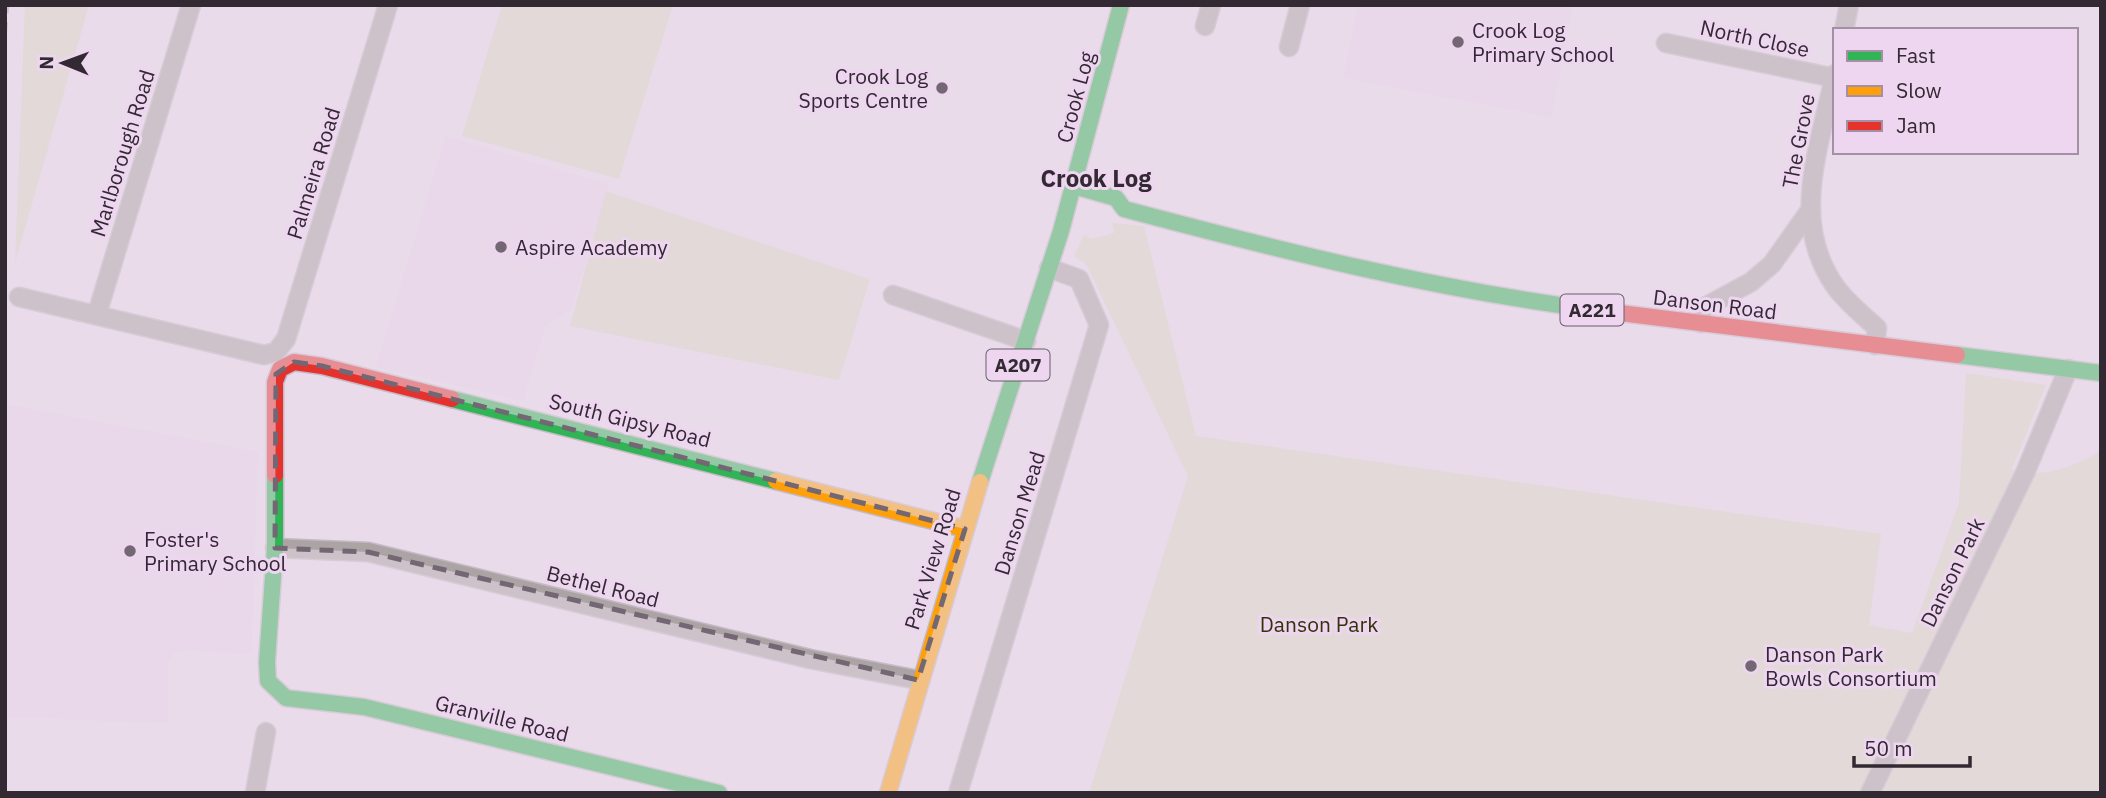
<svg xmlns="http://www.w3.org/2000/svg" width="2106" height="798" viewBox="0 0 2106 798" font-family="'IBM Plex Sans',sans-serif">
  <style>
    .built { fill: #e9d2eb }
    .green { fill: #dcd7c6 }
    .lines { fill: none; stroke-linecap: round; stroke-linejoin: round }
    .street-casing { stroke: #c4b9c4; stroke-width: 21 }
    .fast-casing { stroke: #c4b9c4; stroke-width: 19 }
    .slow-casing { stroke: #c4b9c4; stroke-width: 19 }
    .jam-casing { stroke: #c4b9c4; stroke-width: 19 }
    .street { stroke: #aca4a4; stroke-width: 18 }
    .fast { stroke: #30b455; stroke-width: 16 }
    .slow { stroke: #ff9f0a; stroke-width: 16 }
    .jam { stroke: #e5322d; stroke-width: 16 }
    .rail { stroke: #ada4a9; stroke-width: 4.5; stroke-dasharray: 9 9; stroke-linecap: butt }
    .marked { fill: none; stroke: #726773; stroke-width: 5; stroke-dasharray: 14 9; stroke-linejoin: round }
    .poi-dot { fill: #726773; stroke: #eed5f0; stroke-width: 2.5 }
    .labels { text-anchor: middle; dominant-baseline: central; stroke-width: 6; stroke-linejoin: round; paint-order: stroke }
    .shield { fill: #eed5f0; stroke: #6a5d6c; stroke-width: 2 }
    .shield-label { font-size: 19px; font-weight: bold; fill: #322933 }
    .poi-label { font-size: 21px; fill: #322933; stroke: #eed5f0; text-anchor: start }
    .street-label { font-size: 21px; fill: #322933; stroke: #eed5f0 }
    .park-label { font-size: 21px; fill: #333406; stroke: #eed5f0 }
    .quarter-label { font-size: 24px; font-weight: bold; fill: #322933; stroke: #eed5f0 }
  </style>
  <rect width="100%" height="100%" fill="#e9dbea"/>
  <g class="built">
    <polygon points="1358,5 1573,5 1551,117 1343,78"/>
    <polygon points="446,136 609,185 571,310 545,326 523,401 376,367"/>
    <polygon points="5,404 258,452 251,654 186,650 174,653 168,662 168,723 5,717"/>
  </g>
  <g class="green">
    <polygon points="25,5 89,5 15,263"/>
    <polygon points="502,5 673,5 619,179 462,136"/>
    <polygon points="606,191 870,279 839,380 570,326"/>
    <path d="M1112,223L1144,226L1196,436L1881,534L1869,625L1912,633L1959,503L1966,373L2046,385L2012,469C2043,480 2074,466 2101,451V793H1089L1188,476L1086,264L1074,256L1084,235L1092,239L1114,233Z"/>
  </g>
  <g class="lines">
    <g class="street-casing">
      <g id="street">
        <polyline points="1205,26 1211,5"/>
        <polyline points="1844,30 1849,5"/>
        <polyline points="1666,43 1835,78"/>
        <polyline points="1289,47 1300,5"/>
        <path d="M1835,74C1820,145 1789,221 1835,286C1846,302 1863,315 1877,328L1875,345"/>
        <polyline points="893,295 1026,341"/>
        <polyline points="19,297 264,355 276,352 286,339 388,5"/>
        <polyline points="97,314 191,5"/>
        <polyline points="1701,323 1703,308 1751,282 1772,264 1808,213"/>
        <polyline points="275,548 368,552 810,659 918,680"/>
        <polyline points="255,793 266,732"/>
        <polyline points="958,793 1099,325 1079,279 1049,268"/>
        <polyline points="1870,793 2025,473 2068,369"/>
      </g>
    </g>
    <g class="fast-casing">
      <g id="fast">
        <path d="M1074,186L1116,198L1124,209C1279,250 1436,290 1596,310"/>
        <polyline points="1957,355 2101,373"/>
        <polyline points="452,399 776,481"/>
        <polyline points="275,475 275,548 267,662 268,681 286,698 364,707 719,793"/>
        <polyline points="980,482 1061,231 1121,5"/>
      </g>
    </g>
    <g class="slow-casing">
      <g id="slow">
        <polyline points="776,481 965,529"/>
        <polyline points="888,793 980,482"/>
      </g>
    </g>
    <g class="jam-casing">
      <g id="jam">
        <polyline points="1596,310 1957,355"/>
        <polyline points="275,475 275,382 280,369 294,362 322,366 452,399"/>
      </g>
    </g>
    <use href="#street" class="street"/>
    <use href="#fast" class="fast"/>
    <use href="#slow" class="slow"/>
    <use href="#jam" class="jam"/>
    <polyline class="rail" points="5,31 7,5"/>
  </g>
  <path d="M0 0H2106V798H0ZM294,362L322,366L965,529L918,680L368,552L275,548L276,374Z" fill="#e9dbea" fill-opacity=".55" fill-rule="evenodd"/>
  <path class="marked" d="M294,362L322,366L965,529L918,680L368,552L275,548L276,374Z"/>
  <g class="poi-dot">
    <circle cx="1458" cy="42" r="7"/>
    <circle cx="942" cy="88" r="7"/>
    <circle cx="501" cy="247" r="7"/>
    <circle cx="130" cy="551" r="7"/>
    <circle cx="1751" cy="666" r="7"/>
  </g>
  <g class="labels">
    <g class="shield">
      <rect x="1560.5" y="294.5" width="63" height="31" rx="5"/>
      <rect x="986.5" y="349.5" width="63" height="31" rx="5"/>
    </g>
    <g class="shield-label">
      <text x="1592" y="310">A221</text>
      <text x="1018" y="365">A207</text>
    </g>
    <g class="poi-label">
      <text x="1472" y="30">Crook Log<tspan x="1472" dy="24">Primary School</tspan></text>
      <text x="928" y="76" text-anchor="end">Crook Log<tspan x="928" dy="24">Sports Centre</tspan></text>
      <text x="515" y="247">Aspire Academy</text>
      <text x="144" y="539">Foster's<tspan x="144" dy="24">Primary School</tspan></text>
      <text x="1765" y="654">Danson Park<tspan x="1765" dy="24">Bowls Consortium</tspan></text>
    </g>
    <g class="street-label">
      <text transform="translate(1755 38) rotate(12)">North Close</text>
      <text transform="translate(1075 97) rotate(-75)">Crook Log</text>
      <text transform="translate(1798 141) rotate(-79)">The Grove</text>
      <text transform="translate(122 153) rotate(-73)">Marlborough Road</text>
      <text transform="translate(313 173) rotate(-73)">Palmeira Road</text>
      <text transform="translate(1715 304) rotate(7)">Danson Road</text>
      <text transform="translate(630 420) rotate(14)">South Gipsy Road</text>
      <text transform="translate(1019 513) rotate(-73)">Danson Mead</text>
      <text transform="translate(932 559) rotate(-73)">Park View Road</text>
      <text transform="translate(1952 572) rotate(-64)">Danson Park</text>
      <text transform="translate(603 586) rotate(14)">Bethel Road</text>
      <text transform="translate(502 718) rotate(14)">Granville Road</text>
    </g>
    <g class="park-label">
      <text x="1319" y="624">Danson Park</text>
    </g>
    <g class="quarter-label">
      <text x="1096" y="178">Crook Log</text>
    </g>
  </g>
  <rect width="2106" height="798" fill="none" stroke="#322933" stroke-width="14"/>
  <rect x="1833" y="28" width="245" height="126" fill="#eed5f0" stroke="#a390a4" stroke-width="2"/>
  <rect x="1847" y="51" width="35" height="10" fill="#30b455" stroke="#a390a4" stroke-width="2"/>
  <text x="1896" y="63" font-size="21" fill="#322933">Fast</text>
  <rect x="1847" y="86" width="35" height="10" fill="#ff9f0a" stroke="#a390a4" stroke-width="2"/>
  <text x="1896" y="98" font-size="21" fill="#322933">Slow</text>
  <rect x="1847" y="121" width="35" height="10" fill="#e5322d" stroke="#a390a4" stroke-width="2"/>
  <text x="1896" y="133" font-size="21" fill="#322933">Jam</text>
  <g transform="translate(63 63) rotate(271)" stroke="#eed5f0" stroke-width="5" paint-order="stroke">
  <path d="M0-5L12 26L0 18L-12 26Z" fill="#322933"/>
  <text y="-10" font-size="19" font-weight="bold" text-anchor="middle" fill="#322933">N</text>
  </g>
  <path d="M1854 756v10h116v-10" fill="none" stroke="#322933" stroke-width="3.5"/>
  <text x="1864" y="756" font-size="21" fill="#322933" stroke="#eed5f0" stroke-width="5" paint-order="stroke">50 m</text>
</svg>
